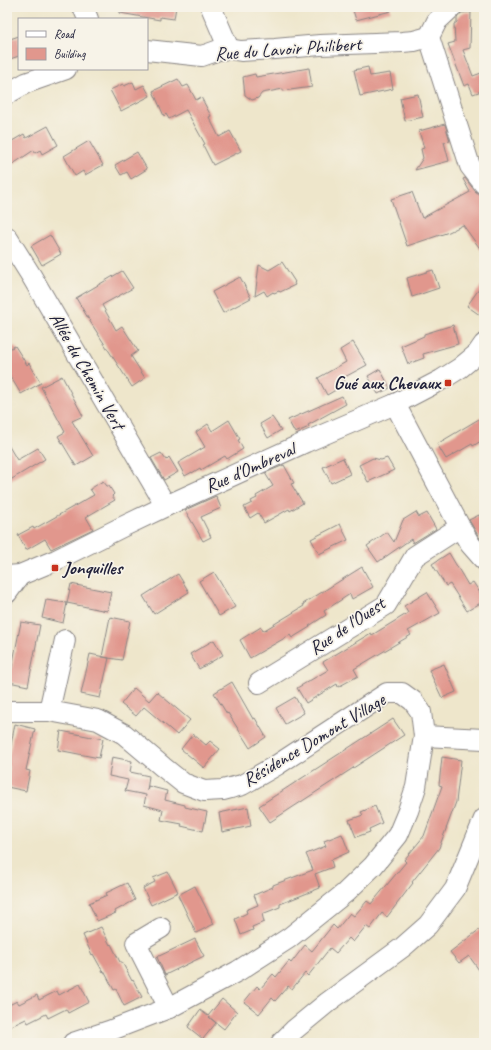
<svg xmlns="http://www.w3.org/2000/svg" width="491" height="1050" viewBox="0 0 491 1050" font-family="Caveat,sans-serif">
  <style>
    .building { fill: #e1978d }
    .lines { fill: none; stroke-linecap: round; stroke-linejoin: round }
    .minor-casing { stroke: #888483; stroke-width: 22 }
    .minor { stroke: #fff; stroke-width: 20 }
    .poi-dot { fill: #c8321e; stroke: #f7f3e8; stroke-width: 1.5 }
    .labels { text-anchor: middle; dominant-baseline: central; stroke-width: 3.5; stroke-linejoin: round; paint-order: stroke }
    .street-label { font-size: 19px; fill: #22223b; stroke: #f7f3e8 }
    .poi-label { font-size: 19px; font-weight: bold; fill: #22223b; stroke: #f7f3e8; text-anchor: end }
  </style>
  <rect width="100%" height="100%" fill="#f7f3e8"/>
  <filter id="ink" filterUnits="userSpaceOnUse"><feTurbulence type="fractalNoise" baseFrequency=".025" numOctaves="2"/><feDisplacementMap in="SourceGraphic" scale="8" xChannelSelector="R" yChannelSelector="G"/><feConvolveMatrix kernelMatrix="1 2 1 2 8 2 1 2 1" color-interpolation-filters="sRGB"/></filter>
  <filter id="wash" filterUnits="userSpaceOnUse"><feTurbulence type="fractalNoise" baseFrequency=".012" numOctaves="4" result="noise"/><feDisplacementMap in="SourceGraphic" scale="16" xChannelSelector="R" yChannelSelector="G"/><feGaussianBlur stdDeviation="0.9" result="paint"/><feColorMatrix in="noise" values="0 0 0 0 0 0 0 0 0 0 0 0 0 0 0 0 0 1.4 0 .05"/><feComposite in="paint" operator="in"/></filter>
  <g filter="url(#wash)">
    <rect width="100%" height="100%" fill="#eee6cb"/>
    <g id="blocks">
      <g class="building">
        <polygon points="120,7 176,7 174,19 160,17 160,20 120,13"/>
        <polygon points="352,7 390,7 391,11 356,20"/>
        <polygon points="471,12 470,48 463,50 473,76 484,72 484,90 473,94 469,84 464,86 448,44 455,42 454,24 457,22 457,18 461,13"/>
        <polygon points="19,36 19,56 7,60 7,40"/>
        <polygon points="368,67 370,76 390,73 393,89 360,96 354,70"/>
        <polygon points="309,68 312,87 283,91 283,89 262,93 258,98 252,100 245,95 243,77 255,74 256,77"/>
        <polygon points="178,79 183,87 188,85 196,100 201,97 211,116 209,117 219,137 230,131 241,151 213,165 203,145 205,144 186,110 169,119 166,114 164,116 153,91"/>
        <polygon points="133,82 136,89 144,85 150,96 121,111 110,90 123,84 124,86"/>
        <polygon points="418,94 423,117 405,121 400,98"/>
        <polygon points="445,124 450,141 444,142 449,161 415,170 423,158 421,149 424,148 419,131"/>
        <polygon points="48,126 58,145 42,154 40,150 35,153 34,150 7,168 7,144 24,134 26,138"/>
        <polygon points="89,141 103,165 85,175 83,171 75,176 64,156"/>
        <polygon points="137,152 147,169 131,179 127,172 121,175 115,165"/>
        <polygon points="465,178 475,191 479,194 484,195 484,254 463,225 449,232 407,246 391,199 412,192 422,218 470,192 463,179"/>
        <polygon points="50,235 61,254 42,265 31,246"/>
        <polygon points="282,262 295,282 294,283 295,285 280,292 279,291 274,293 273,292 267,296 264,291 255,296 259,265 269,270"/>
        <polygon points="433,270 439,288 412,297 407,278"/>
        <polygon points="122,271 133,288 102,305 116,330 122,326 138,351 131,356 145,378 132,387 91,323 76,298"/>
        <polygon points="240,277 251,298 223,313 212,292"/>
        <polygon points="484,282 484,318 467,306"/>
        <polygon points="453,325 458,344 423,354 424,358 408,364 401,346 424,336 424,334"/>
        <polygon points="353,342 367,365 343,378 346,384 327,395 318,378 346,362 340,350"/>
        <polygon points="15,346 27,365 29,363 41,383 21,394 7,371 7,350"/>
        <polygon points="380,369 390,388 378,394 368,376"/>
        <polygon points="62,376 83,416 72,421 93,456 76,466 58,436 65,432 41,387"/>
        <polygon points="342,396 346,404 308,425 309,427 295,433 288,420"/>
        <polygon points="484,416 484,439 473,446 472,444 446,459 437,444"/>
        <polygon points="272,417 281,430 268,438 260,424"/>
        <polygon points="229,420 240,439 238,440 243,449 227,459 225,456 201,470 200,468 192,473 192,472 185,476 178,463 205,447 196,432 208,424 212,431"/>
        <polygon points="7,443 17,460 38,448 45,459 7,482"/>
        <polygon points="161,453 166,460 169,457 178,472 164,480 151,458"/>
        <polygon points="343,458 350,474 331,483 323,467"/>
        <polygon points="373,458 381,460 387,458 394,470 368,482 359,465"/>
        <polygon points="284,465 294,483 291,484 303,503 290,511 289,509 264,523 258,513 250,518 244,507 252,503 251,501 257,498 256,496 273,486 265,473"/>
        <polygon points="103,481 107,486 109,486 114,494 112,496 115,500 86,517 93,529 51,549 45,539 26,550 18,535 33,527 34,529 94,495 90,489"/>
        <polygon points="216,496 221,508 201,517 211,537 203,541 185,510"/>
        <polygon points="416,512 419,517 427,513 436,529 413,543 411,539 378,562 367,546 387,532 394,542 403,520"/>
        <polygon points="479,515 484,524 484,543 479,537 469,520"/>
        <polygon points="340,524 348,540 319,554 311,539"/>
        <polygon points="449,553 468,585 473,582 484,599 484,601 467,611 450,584 446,586 432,564"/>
        <polygon points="362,567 373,587 352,599 350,594 324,611 326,615 309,626 310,627 292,638 290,635 250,658 240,640 261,627 263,631 304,606 303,604"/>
        <polygon points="214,572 235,607 219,616 199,581"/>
        <polygon points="178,574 189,592 154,614 143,596"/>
        <polygon points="71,584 111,592 107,611 67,603 63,623 42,618 46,600 67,603"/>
        <polygon points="427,592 440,613 408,631 411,635 354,669 358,676 338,687 337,684 306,703 297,688 328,670 323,662 371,633 372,635 408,613 404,606"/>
        <polygon points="110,617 130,621 122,660 102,657"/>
        <polygon points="21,622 40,625 28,686 9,682"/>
        <polygon points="214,640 223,655 199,669 190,654"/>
        <polygon points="90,654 109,658 100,698 81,694"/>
        <polygon points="444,664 456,692 442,698 429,670"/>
        <polygon points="232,682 253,719 255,718 266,737 250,748 228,713 227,714 214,693"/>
        <polygon points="134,688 149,701 157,692 190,720 177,735 144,707 136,716 121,704"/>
        <polygon points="295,697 304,713 285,724 276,708"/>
        <polygon points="393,719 404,735 270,822 259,806"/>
        <polygon points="15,724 35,729 26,770 30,771 26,791 7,787 7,780 10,767 7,766 7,765"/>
        <polygon points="61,731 92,737 92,738 93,737 103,739 99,758 58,750"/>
        <polygon points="193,734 206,745 210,741 220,749 204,768 181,749"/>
        <polygon points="112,757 132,761 130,772 149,776 147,791 148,786 167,791 165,800 185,805 185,807 207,812 203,831 181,826 182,824 161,820 163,810 144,805 146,795 125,791 128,780 109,776"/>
        <polygon points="442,757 461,760 456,802 439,848 412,882 413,883 387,917 382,913 370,929 366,926 353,942 349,938 336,953 330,948 308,976 305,973 292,989 288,986 275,1001 272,998 259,1014 244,1002 257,986 260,989 273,974 276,977 289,961 291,963 305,945 312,951 333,925 337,929 350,913 354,916 367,901 371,904 406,862 404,860 424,836 442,786 439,785"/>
        <polygon points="375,806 382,823 369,829 370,832 356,837 349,820 363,815 361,812"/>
        <polygon points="248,807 251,826 222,832 219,813"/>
        <polygon points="342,834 349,852 331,860 333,867 315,874 320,888 280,904 280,907 262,914 264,922 252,927 253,930 241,935 235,919 247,913 246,910 258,905 254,895 273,887 273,885 313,870 306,854 326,846 324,841"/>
        <polygon points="168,872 178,892 151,905 143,888 155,882 153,878"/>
        <polygon points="127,883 135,900 115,911 116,913 97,921 89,903 107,895 106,893"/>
        <polygon points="195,886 214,924 196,933 178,895"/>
        <polygon points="484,926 484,977 469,956 459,963 450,952"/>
        <polygon points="101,927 110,945 111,944 120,962 122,962 132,981 133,980 142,997 124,1006 116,989 114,990 104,971 103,972 93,954 92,955 83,935"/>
        <polygon points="195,939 204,956 165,975 157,957"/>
        <polygon points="80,984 89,1002 68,1013 66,1009 48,1018 46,1014 28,1023 26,1019 7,1028 7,1006 17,1001 19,1004 37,995 39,1000 57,991 59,995"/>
        <polygon points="222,999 237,1012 224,1029 209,1017 216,1023 203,1039 188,1027 200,1010 208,1016"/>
      </g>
    </g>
  </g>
  <g filter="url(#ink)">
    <use href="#blocks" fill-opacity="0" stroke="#888483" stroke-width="1"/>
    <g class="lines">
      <g class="minor-casing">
        <g id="minor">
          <polyline points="83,7 88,19"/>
          <polyline points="211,7 229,49"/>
          <polyline points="452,7 437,21 429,37 470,166 484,184"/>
          <polyline points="147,50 202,56 219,50 229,49 241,51 275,49 320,45 402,42 414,41 429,37"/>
          <polyline points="7,94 26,83 66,69"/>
          <polyline points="7,237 32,277 166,506"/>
          <polyline points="395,404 460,527 470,544 484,560"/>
          <polyline points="7,576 20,575 56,560 120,528 166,506 306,442 395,404 441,380 460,368 477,354 484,344"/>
          <polyline points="7,593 20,575"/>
          <polyline points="259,683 386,605 415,556 460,527"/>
          <polyline points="7,711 49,711 98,720 124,734 163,767 183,783 204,791 223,790 242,785 277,765 387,693 402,693 413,701 421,712 424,736 484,739"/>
          <polyline points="49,711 65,640"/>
          <polyline points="161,928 136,943 169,1008"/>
          <polyline points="73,1043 109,1031 169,1008 238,971 289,938 345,893 373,866 398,835 408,811 416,787 424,736"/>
          <polyline points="281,1043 294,1030 328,1002 403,947 428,925 455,889 484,819"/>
        </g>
      </g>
      <use href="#minor" class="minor"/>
    </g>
  </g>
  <g class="poi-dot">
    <rect x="444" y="379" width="8" height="8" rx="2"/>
    <rect x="51" y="564" width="8" height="8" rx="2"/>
  </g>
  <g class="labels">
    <g class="street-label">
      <text transform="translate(288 49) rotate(-4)">Rue du Lavoir Philibert</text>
      <text transform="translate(87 371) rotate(60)">Allée du Chemin Vert</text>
      <text transform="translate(250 468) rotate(-24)">Rue d'Ombreval</text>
      <text transform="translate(347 626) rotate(-34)">Rue de l'Ouest</text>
      <text transform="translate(314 740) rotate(-31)">Résidence Domont Village</text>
    </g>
    <g class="poi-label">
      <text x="440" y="383">Gué aux Chevaux</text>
      <text x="63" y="568" text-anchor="start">Jonquilles</text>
    </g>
  </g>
  <rect width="491" height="1050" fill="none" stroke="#f7f3e8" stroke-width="24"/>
  <rect x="18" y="18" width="130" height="52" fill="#f7f3e8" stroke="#a29fa3"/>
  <rect x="26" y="31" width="20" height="6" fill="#ffffff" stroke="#a29fa3"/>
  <text x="54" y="38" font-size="12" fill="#22223b">Road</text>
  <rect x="26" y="48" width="20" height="12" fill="#e1978d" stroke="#a29fa3"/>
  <text x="54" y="58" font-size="12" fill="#22223b">Building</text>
</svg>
